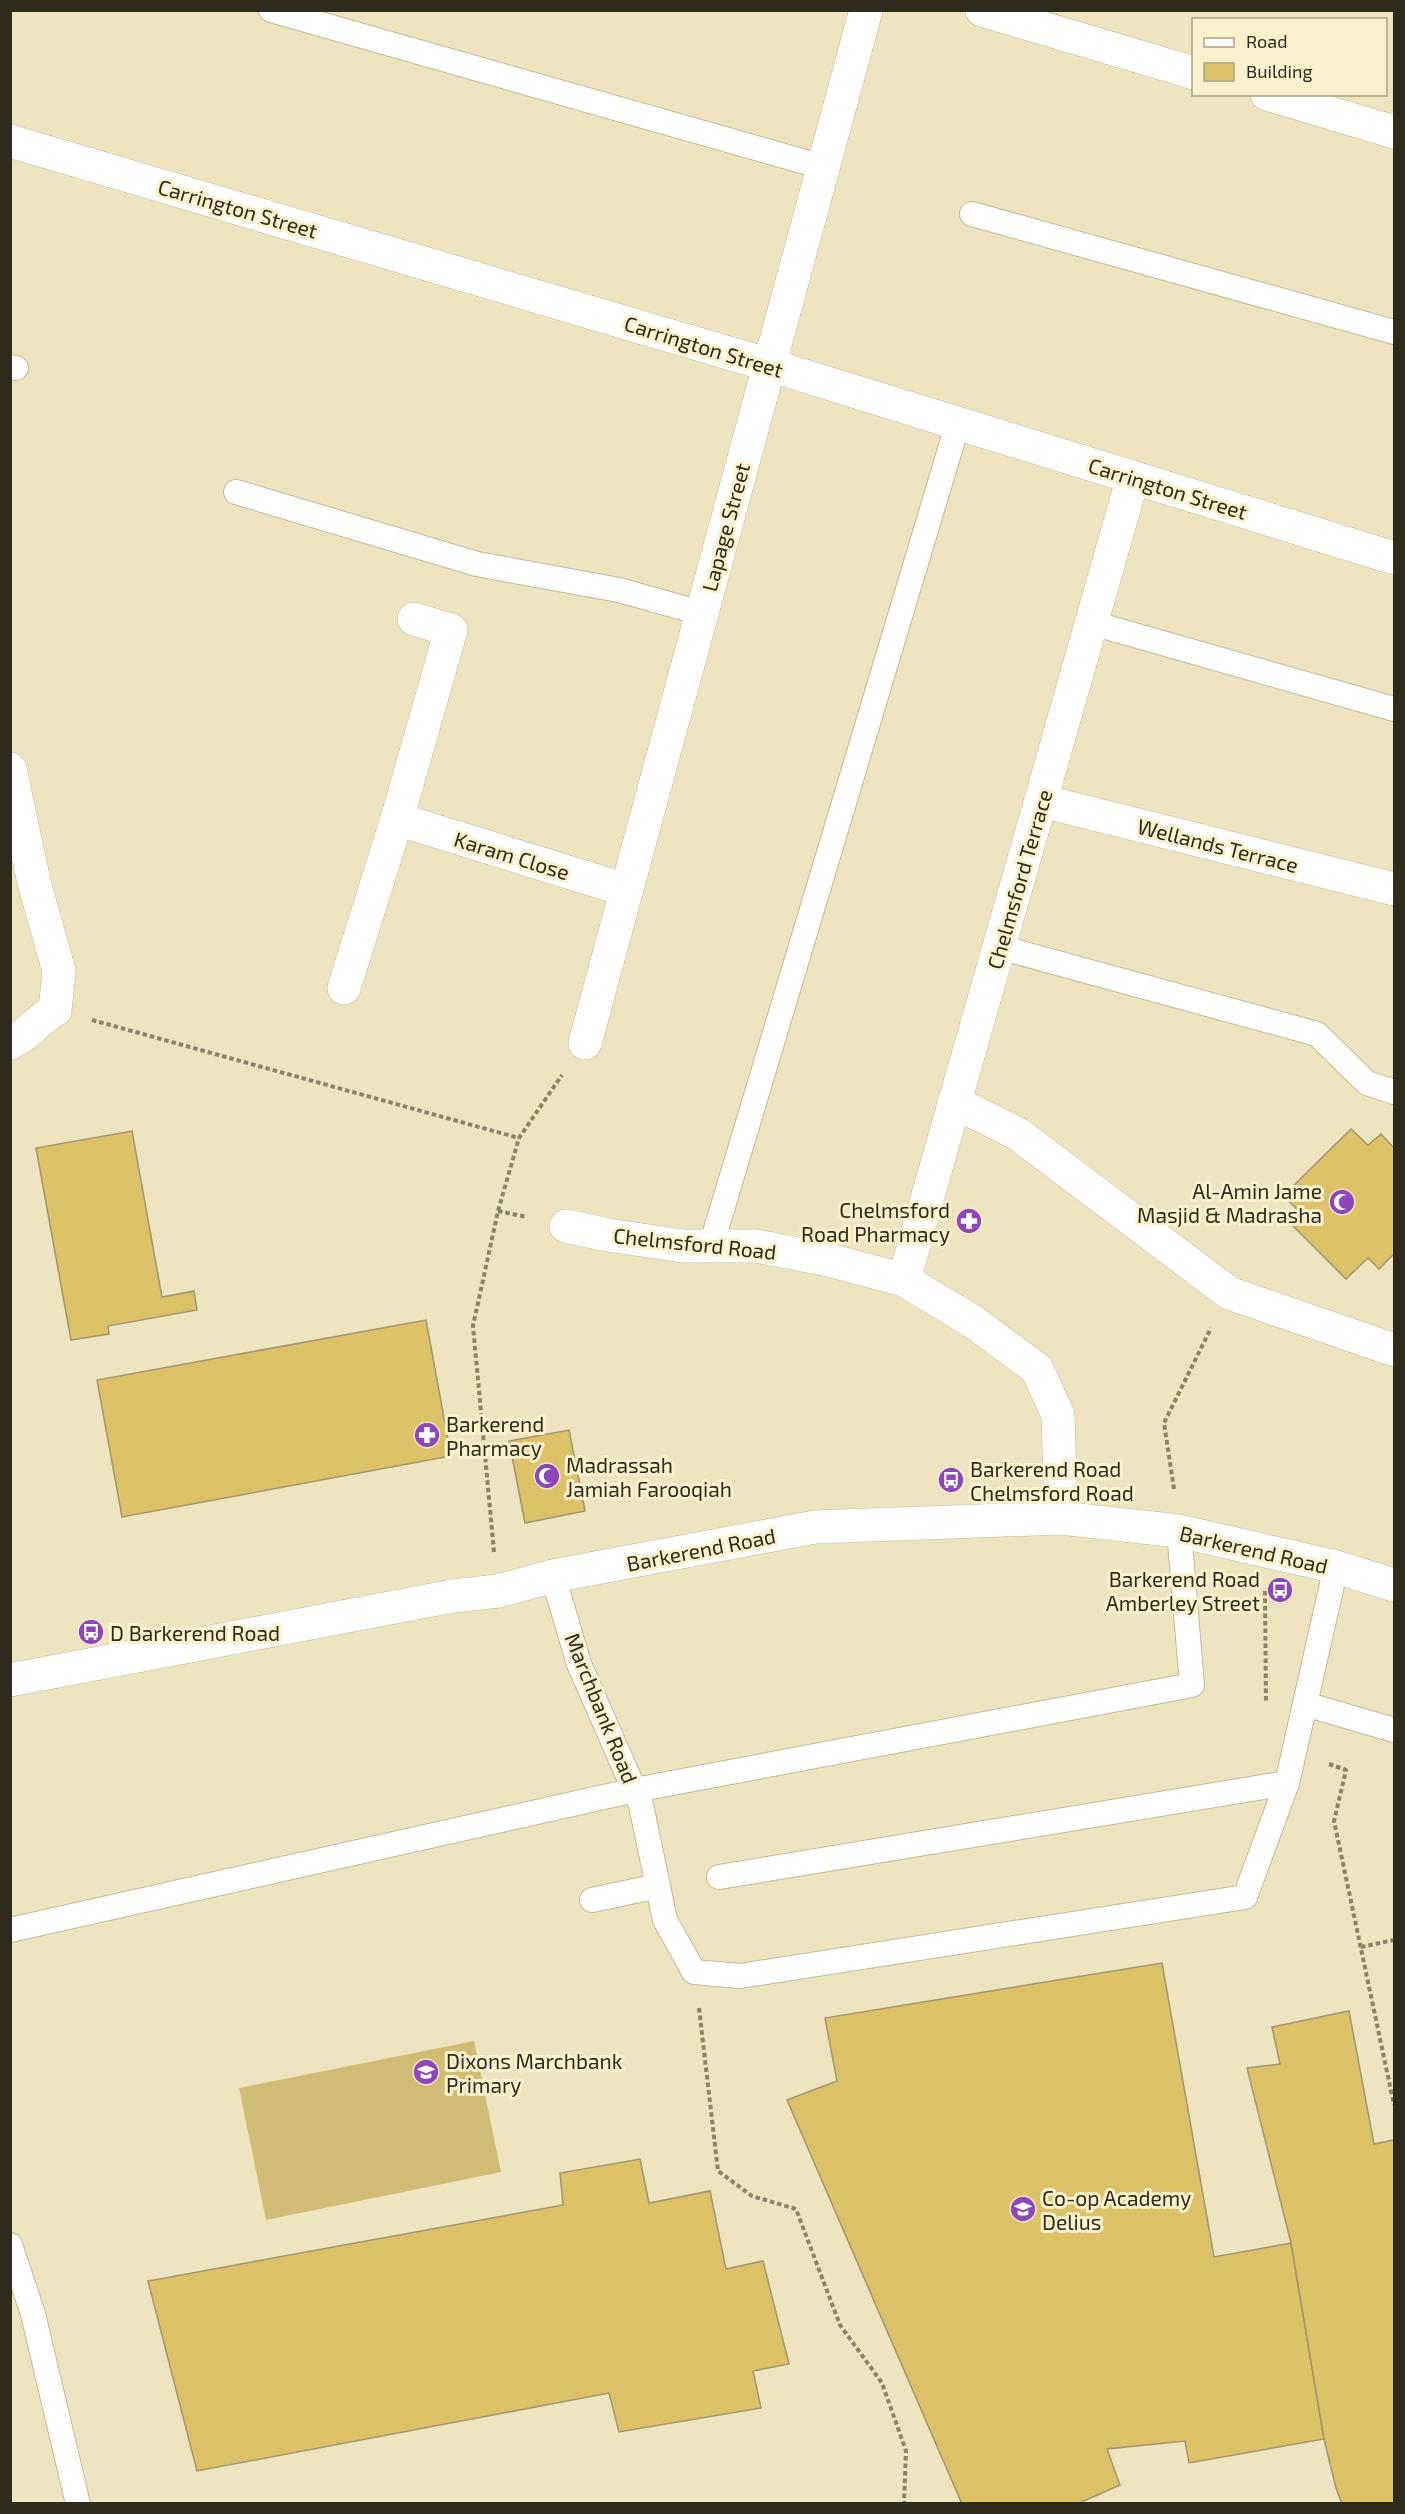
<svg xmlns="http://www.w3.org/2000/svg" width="1405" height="2514" viewBox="0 0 1405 2514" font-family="'Exo 2',sans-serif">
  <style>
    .pitch { fill: #d1bc76 }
    .building { fill: #dcc166; stroke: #9e9472; stroke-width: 1.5 }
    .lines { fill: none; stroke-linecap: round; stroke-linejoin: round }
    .lane-casing { stroke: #c3b896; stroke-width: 26 }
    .street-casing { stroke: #c3b896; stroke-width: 34 }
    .secondary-casing { stroke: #c3b896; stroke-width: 34 }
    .path { stroke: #888269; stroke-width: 4; stroke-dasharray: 4.5 3; stroke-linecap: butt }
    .lane { stroke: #fff; stroke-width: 24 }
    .street { stroke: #fff; stroke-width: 33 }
    .secondary { stroke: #fff; stroke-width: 33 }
    .labels { text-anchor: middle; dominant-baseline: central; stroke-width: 6; stroke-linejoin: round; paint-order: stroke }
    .street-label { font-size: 21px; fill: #2e2a1c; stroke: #fcf1cd }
    .poi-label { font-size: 21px; fill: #2e2a1c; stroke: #fcf1cd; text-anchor: start }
  </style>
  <rect width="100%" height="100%" fill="#eee4c0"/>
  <polygon class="pitch" points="474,2041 501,2172 266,2220 239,2088"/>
  <g class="building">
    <polygon points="1351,1129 1368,1145 1381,1134 1394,1148 1394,1254 1379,1269 1368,1258 1346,1279 1286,1219 1296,1208 1283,1196"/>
    <polygon points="132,1131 162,1297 194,1291 197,1310 108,1326 109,1334 71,1340 36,1148"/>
    <polygon points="426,1320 451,1456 122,1517 97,1380"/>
    <polygon points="569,1430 585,1511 525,1523 509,1441"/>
    <polygon points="1162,1963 1214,2257 1291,2243 1324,2439 1189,2463 1185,2441 1107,2449 1120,2485 1077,2504 962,2504 787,2100 837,2081 825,2018"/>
    <polygon points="1349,2011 1374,2144 1394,2140 1394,2504 1342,2504 1336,2488 1324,2439 1291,2243 1247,2068 1280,2064 1272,2027"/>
    <polygon points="640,2159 649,2203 710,2191 726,2269 763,2261 789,2364 753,2371 761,2408 619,2432 609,2393 197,2471 148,2281 563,2205 560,2173"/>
  </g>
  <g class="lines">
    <g class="lane-casing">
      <g id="lane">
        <polyline points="271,10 823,167"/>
        <polyline points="972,214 1394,332"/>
        <polyline points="10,367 16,368"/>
        <polyline points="236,492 477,564 619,590 701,613"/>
        <polyline points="1092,623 1394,709"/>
        <polyline points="999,947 1317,1034 1367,1083 1394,1092"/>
        <polyline points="711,1246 958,423"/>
        <polyline points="553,1576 579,1664 641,1805 665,1920 694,1972 740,1976 1245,1897 1287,1783 1336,1567"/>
        <polyline points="1305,1704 1394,1730"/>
        <polyline points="719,1877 1287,1783"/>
        <polyline points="592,1900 658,1886"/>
        <polyline points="10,1930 635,1790 1192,1685 1179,1531"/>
        <polyline points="10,2245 33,2314 78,2504"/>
      </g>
    </g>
    <g class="street-casing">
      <g id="street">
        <polyline points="982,10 1194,73"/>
        <polyline points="1267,94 1394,132"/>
        <polyline points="10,141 769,365 1394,558"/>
        <path d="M10,769L34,882L59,971L55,1010C38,1019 28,1036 10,1043"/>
        <polyline points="1042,801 1394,889"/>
        <polyline points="397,819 626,890"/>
        <polyline points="344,988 397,819 451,630 414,619"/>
        <polyline points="585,1043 866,10"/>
        <polyline points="954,1102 1018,1134 1229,1293 1394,1350"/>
        <polyline points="566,1226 608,1235 683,1246 756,1246 829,1260 904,1280 972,1321 1037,1369 1058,1415 1061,1518"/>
        <polyline points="904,1280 1133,477"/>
      </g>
    </g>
    <g class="secondary-casing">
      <polyline id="secondary" points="10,1680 453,1596 498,1591 553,1576 815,1527 1061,1518 1179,1531 1336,1567 1394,1585"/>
    </g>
    <g class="path">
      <polyline points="92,1020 519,1138"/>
      <polyline points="498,1211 527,1217"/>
      <polyline points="1174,1489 1164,1423 1211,1328"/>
      <polyline points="494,1552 473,1326 498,1211 519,1138 562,1075"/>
      <polyline points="1265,1591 1266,1703"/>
      <polyline points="1329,1764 1346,1770 1334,1821 1394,2105"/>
      <polyline points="1361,1947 1394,1940"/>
      <polyline points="699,2008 718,2171 752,2196 796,2209 840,2325 882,2383 906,2451 904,2504"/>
    </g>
    <use href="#lane" class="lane"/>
    <use href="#street" class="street"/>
    <use href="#secondary" class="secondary"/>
  </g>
  <defs>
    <g id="mosque-disc" transform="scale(1.35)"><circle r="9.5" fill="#8d47ba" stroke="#fcf1cd"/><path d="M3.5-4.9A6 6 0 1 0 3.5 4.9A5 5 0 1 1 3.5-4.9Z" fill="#fff"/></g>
    <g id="pharmacy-disc" transform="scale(1.35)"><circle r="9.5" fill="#8d47ba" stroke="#fcf1cd"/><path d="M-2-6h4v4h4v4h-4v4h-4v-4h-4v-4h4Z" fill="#fff"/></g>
    <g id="bus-disc" transform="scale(1.35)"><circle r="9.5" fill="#8d47ba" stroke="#fcf1cd"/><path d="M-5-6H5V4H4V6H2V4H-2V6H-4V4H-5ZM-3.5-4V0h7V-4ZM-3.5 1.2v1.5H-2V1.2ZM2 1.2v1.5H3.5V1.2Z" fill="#fff"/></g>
    <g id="school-disc" transform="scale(1.35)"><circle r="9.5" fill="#8d47ba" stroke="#fcf1cd"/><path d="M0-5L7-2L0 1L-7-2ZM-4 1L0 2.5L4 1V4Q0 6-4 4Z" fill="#fff"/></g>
  </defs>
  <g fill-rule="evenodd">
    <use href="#mosque-disc" x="1342" y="1202"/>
    <use href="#pharmacy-disc" x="969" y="1221"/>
    <use href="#pharmacy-disc" x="427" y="1435"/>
    <use href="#mosque-disc" x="547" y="1476"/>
    <use href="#bus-disc" x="951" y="1480"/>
    <use href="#bus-disc" x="1280" y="1590"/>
    <use href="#bus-disc" x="91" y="1632"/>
    <use href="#school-disc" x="426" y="2072"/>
    <use href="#school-disc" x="1023" y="2209"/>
  </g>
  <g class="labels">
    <g class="street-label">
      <text transform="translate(238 208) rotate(16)">Carrington Street</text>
      <text transform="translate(704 346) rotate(17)">Carrington Street</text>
      <text transform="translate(1168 488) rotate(17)">Carrington Street</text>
      <text transform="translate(725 527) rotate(-75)">Lapage Street</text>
      <text transform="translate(1218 845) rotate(14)">Wellands Terrace</text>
      <text transform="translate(512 855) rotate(17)">Karam Close</text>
      <text transform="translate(1019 879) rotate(-74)">Chelmsford Terrace</text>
      <text transform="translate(695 1243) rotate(6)">Chelmsford Road</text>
      <text transform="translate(701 1549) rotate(-11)">Barkerend Road</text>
      <text transform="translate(1254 1549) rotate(13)">Barkerend Road</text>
      <text transform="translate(602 1708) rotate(68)">Marchbank Road</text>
    </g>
    <g class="poi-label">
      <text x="1322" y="1190" text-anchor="end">Al-Amin Jame<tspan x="1322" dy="24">Masjid &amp; Madrasha</tspan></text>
      <text x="950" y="1209" text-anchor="end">Chelmsford<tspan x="950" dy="24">Road Pharmacy</tspan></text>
      <text x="446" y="1423">Barkerend<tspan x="446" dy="24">Pharmacy</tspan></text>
      <text x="566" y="1464">Madrassah<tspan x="566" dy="24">Jamiah Farooqiah</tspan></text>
      <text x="970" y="1468">Barkerend Road<tspan x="970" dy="24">Chelmsford Road</tspan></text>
      <text x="1260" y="1578" text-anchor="end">Barkerend Road<tspan x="1260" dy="24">Amberley Street</tspan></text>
      <text x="110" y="1632">D Barkerend Road</text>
      <text x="446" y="2060">Dixons Marchbank<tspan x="446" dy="24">Primary</tspan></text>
      <text x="1042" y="2197">Co-op Academy<tspan x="1042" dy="24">Delius</tspan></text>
    </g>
  </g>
  <rect width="1405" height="2514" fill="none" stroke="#2e2a1c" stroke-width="24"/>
  <rect x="1192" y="18" width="195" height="78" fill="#fcf1cd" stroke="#aaa186" stroke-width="1.5"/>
  <rect x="1204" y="38" width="30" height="9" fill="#ffffff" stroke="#aaa186" stroke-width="1.5"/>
  <text x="1246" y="48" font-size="18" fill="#2e2a1c">Road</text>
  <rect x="1204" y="63" width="30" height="18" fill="#dcc166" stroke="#aaa186" stroke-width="1.5"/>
  <text x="1246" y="78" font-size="18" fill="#2e2a1c">Building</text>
</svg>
